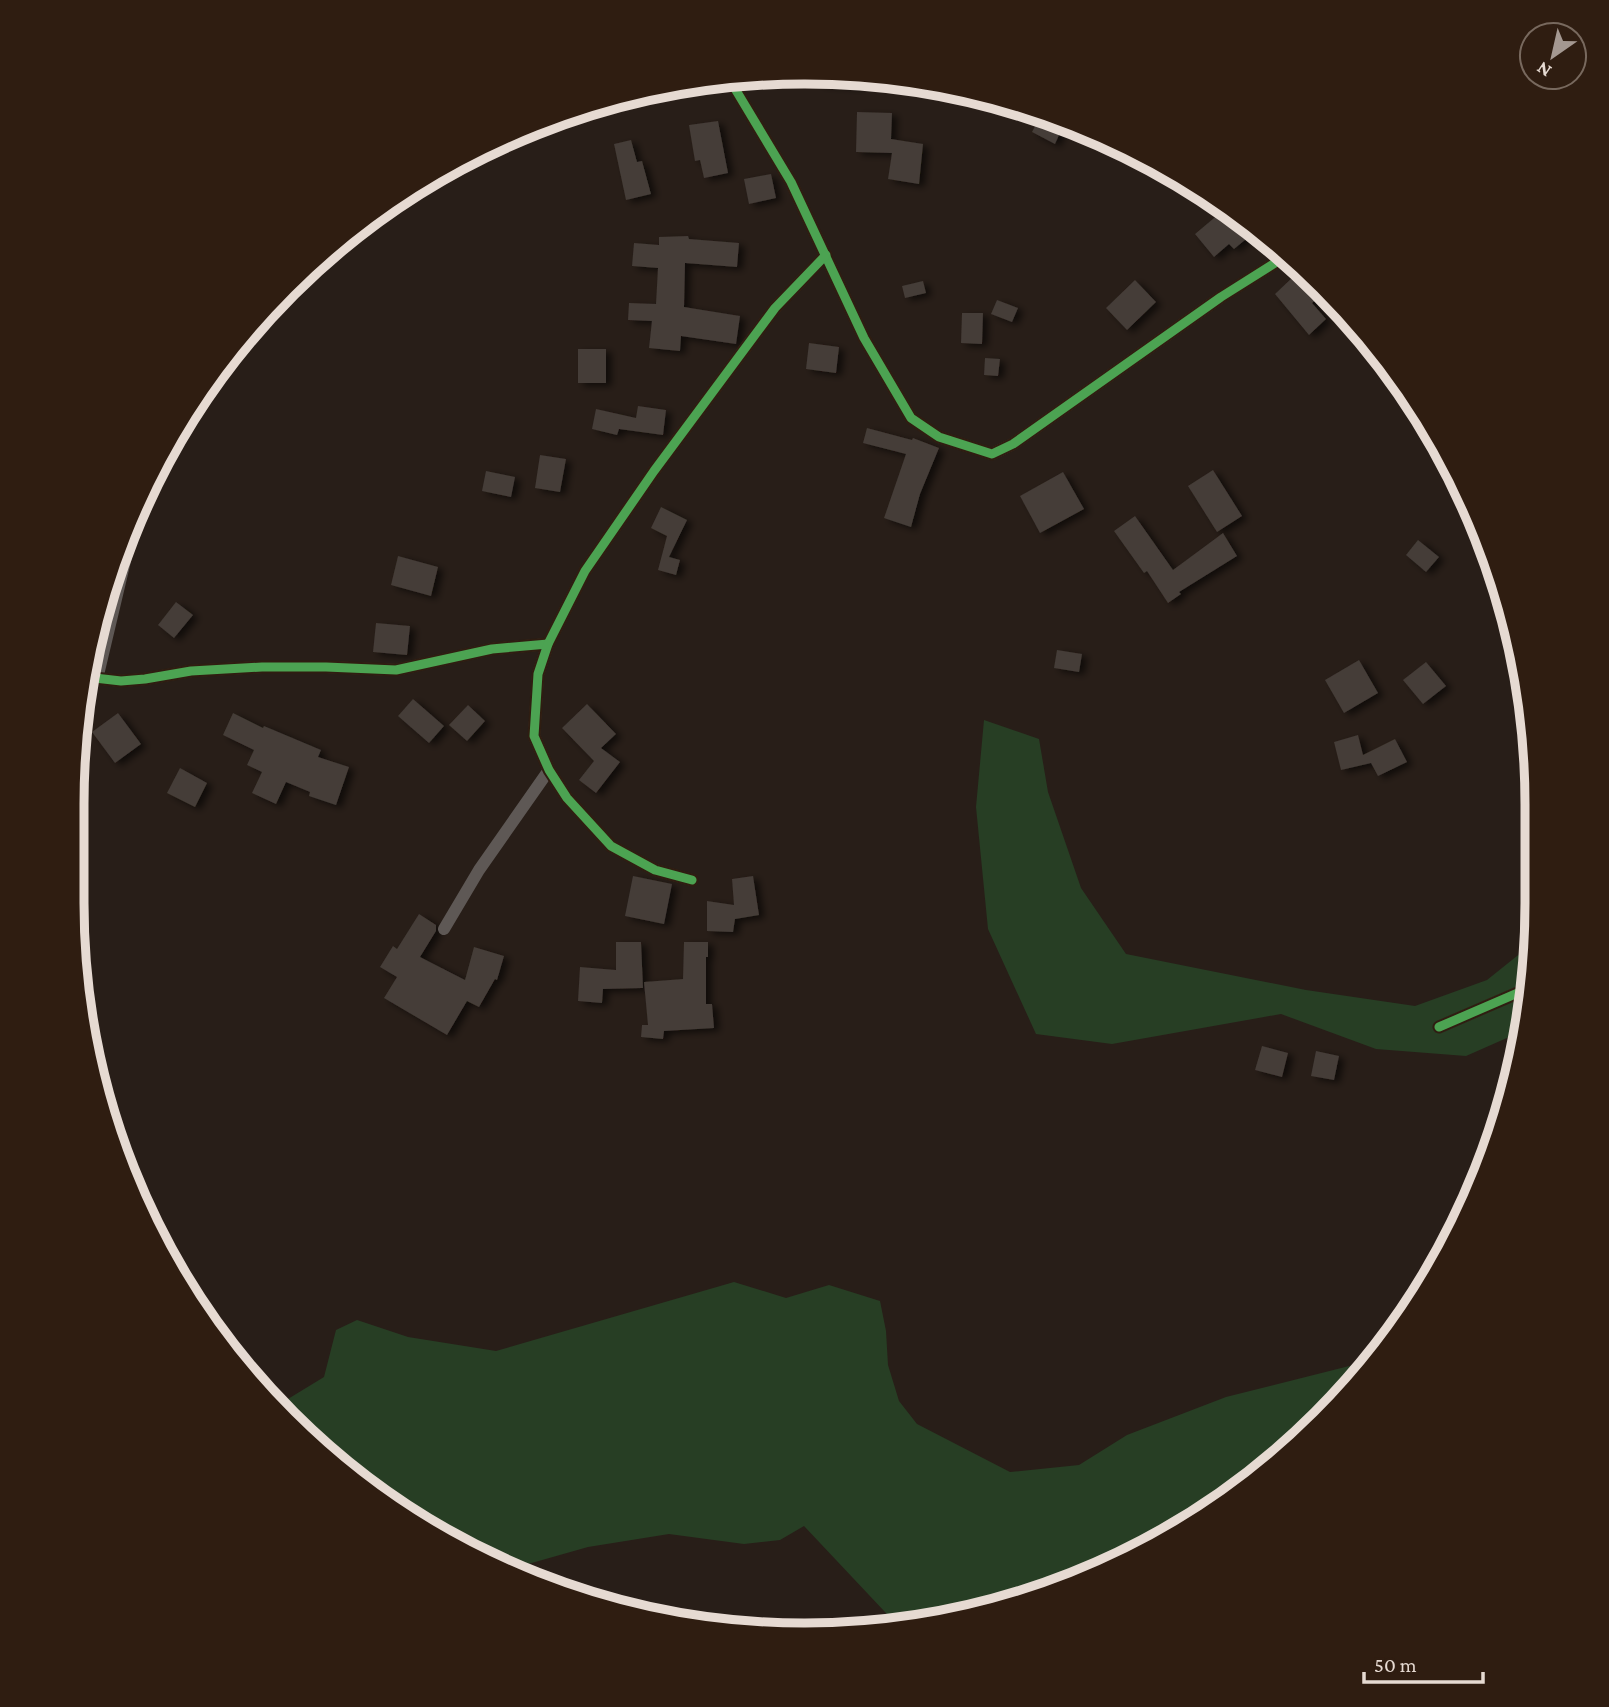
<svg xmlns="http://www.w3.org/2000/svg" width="1609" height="1707" viewBox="0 0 1609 1707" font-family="'Crimson Pro',serif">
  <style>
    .green { fill: #273e24 }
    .building { fill: #443c37; filter: url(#shadow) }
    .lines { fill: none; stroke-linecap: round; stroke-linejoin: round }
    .minor { stroke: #5e5855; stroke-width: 12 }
    .cycleway-casing { stroke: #2f1d11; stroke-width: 13 }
    .cycleway { stroke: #4ca352; stroke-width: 9 }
    .rim { fill: none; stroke: #e6dad2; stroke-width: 9 }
  </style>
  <defs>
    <filter id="shadow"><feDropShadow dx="5.5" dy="3" stdDeviation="3.5" flood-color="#0009"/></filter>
  </defs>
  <rect width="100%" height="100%" fill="#281e18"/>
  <g class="green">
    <polygon points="1531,717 1532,748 1519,732 1518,724"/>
    <polygon points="984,720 1039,739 1048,792 1081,888 1126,954 1306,990 1415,1006 1487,980 1533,943 1525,1030 1466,1056 1376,1049 1281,1014 1112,1044 1036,1034 988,929 976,807"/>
    <polygon points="734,1282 786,1298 829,1285 880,1301 886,1331 888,1365 899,1401 917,1424 1010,1472 1079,1465 1127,1435 1226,1397 1373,1360 1322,1421 1171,1537 1040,1596 901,1629 804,1526 780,1540 744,1544 669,1534 588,1547 514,1568 438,1537 322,1454 270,1398 283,1402 324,1377 336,1330 357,1320 408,1337 496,1351"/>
  </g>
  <g class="building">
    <polygon points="852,73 859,74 858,86 818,83 818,74"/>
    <polygon points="857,112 892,113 891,139 923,144 919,184 888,179 892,153 856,152"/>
    <polygon points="1041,115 1063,126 1055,144 1032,132"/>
    <polygon points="718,121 728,173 704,178 700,160 695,161 689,125"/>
    <polygon points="631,140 637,162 642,161 651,194 626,200 614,144"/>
    <polygon points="771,174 776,198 749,204 744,179"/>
    <polygon points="1226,208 1250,222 1256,231 1234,249 1229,244 1214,257 1195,234"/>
    <polygon points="688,236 689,239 739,243 737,267 685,263 684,307 740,316 736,344 681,336 680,351 649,348 652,321 628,320 629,303 656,304 658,268 632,266 634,243 659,245 659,237"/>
    <polygon points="1294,276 1316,300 1312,303 1326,319 1309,335 1275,294"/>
    <polygon points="1135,280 1156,302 1127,330 1106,308"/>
    <polygon points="923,281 926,293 905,298 902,286"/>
    <polygon points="997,300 1018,308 1012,322 991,314"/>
    <polygon points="962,313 983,313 982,344 961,343"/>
    <polygon points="809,343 839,347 836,373 806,369"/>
    <rect x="578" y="349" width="28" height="34"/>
    <polygon points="985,358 1000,359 998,376 984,375"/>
    <polygon points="638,406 666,410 663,435 619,429 617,435 592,429 596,409 636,418"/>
    <polygon points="867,428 912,440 913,438 939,448 920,494 911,527 884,518 906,454 863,443"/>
    <polygon points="540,455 566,459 560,492 535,488"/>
    <polygon points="1213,470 1242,516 1217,532 1188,486"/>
    <polygon points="486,471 515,477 511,497 482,491"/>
    <polygon points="1063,472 1084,509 1040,533 1020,496"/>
    <polygon points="661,507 687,520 669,557 680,560 676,575 658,570 667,536 651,528"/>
    <polygon points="1135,516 1173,570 1223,533 1237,556 1179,592 1181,594 1168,603 1147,571 1144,573 1114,531"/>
    <polygon points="1418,540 1439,557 1426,572 1406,555"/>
    <polygon points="398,556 438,567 431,596 391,585"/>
    <polygon points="176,602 193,615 174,638 158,625"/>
    <polygon points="376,623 410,626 407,655 373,652"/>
    <polygon points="1057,650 1082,654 1079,672 1054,668"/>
    <polygon points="1359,660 1378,693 1344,713 1325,680"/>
    <polygon points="1426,662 1446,686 1423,704 1403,680"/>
    <polygon points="413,699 444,726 429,743 398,716"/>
    <polygon points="587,704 616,734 601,748 620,762 596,793 579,780 594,761 562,728"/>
    <polygon points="468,705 485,721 467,741 449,725"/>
    <polygon points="118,713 141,744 115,763 92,732"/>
    <polygon points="233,713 263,728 264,726 321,750 318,757 349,767 336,805 309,796 310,792 286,782 276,804 252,793 262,772 247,765 254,750 223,735"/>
    <polygon points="1358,735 1363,755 1395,739 1407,762 1378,776 1371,763 1341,770 1334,742"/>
    <polygon points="180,768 207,783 195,807 167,793"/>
    <polygon points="633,876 672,884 664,924 625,916"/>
    <polygon points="753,876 759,915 735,919 733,932 707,931 707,901 734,905 732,879"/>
    <polygon points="419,914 436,925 436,931 420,957 465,980 474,947 504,956 497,980 495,979 479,1007 467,1001 447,1035 384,998 397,977 380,967 393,946 397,949"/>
    <polygon points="616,942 641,942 643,988 603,989 602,1003 578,1001 580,967 616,970"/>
    <polygon points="684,942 708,942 708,957 706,957 706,1004 712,1004 714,1028 664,1031 663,1039 641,1037 642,1025 648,1025 644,982 683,979"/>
    <polygon points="1262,1046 1288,1053 1282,1077 1255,1070"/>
    <polygon points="1316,1051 1339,1056 1334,1080 1311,1076"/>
  </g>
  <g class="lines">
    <g class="minor">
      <polyline points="728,77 791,182 864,338 911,418 939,437 992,454 1013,444 1221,297 1286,256"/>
      <polyline points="86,677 121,681 145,679 191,671 262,667 326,667 396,670 492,649 548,644"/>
      <polyline points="97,679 138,506"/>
      <polyline points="692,880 655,870 611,846 567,798 549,770 534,736 538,674 548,644 585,571 654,471 775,308 826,255"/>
      <polyline points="444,929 479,870 549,770"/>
      <polyline points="1439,1027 1529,988"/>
    </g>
    <g class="cycleway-casing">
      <g id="cycleway">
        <polyline points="728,77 791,182 864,338 911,418 939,437 992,454 1013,444 1221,297 1286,256"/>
        <polyline points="86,677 121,681 145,679 191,671 262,667 326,667 396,670 492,649 548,644"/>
        <polyline points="692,880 655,870 611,846 567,798 549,770 534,736 538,674 548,644 585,571 654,471 775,308 826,255"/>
        <polyline points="1439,1027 1529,988"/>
      </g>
    </g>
    <use href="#cycleway" class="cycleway"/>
  </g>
  <path d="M0 0H1609V1707H0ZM804 84H805A720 720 0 0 1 1525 804V903A720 720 0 0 1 805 1623H804A720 720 0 0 1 84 903V804A720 720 0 0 1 804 84Z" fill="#2f1d11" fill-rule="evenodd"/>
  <path class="rim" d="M804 84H805A720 720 0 0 1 1525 804V903A720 720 0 0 1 805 1623H804A720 720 0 0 1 84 903V804A720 720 0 0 1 804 84Z"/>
  <g transform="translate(1553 56) rotate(214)"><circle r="33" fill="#2f1d11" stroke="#78695e" stroke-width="2"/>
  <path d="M0-5L12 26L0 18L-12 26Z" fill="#a49891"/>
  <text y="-10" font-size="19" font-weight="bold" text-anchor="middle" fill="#e6dad2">N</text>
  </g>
  <path d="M1364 1672v10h119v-10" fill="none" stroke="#e6dad2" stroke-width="3.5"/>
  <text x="1374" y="1672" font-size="21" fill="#e6dad2" stroke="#2f1d11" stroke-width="5" paint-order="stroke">50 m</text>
</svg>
